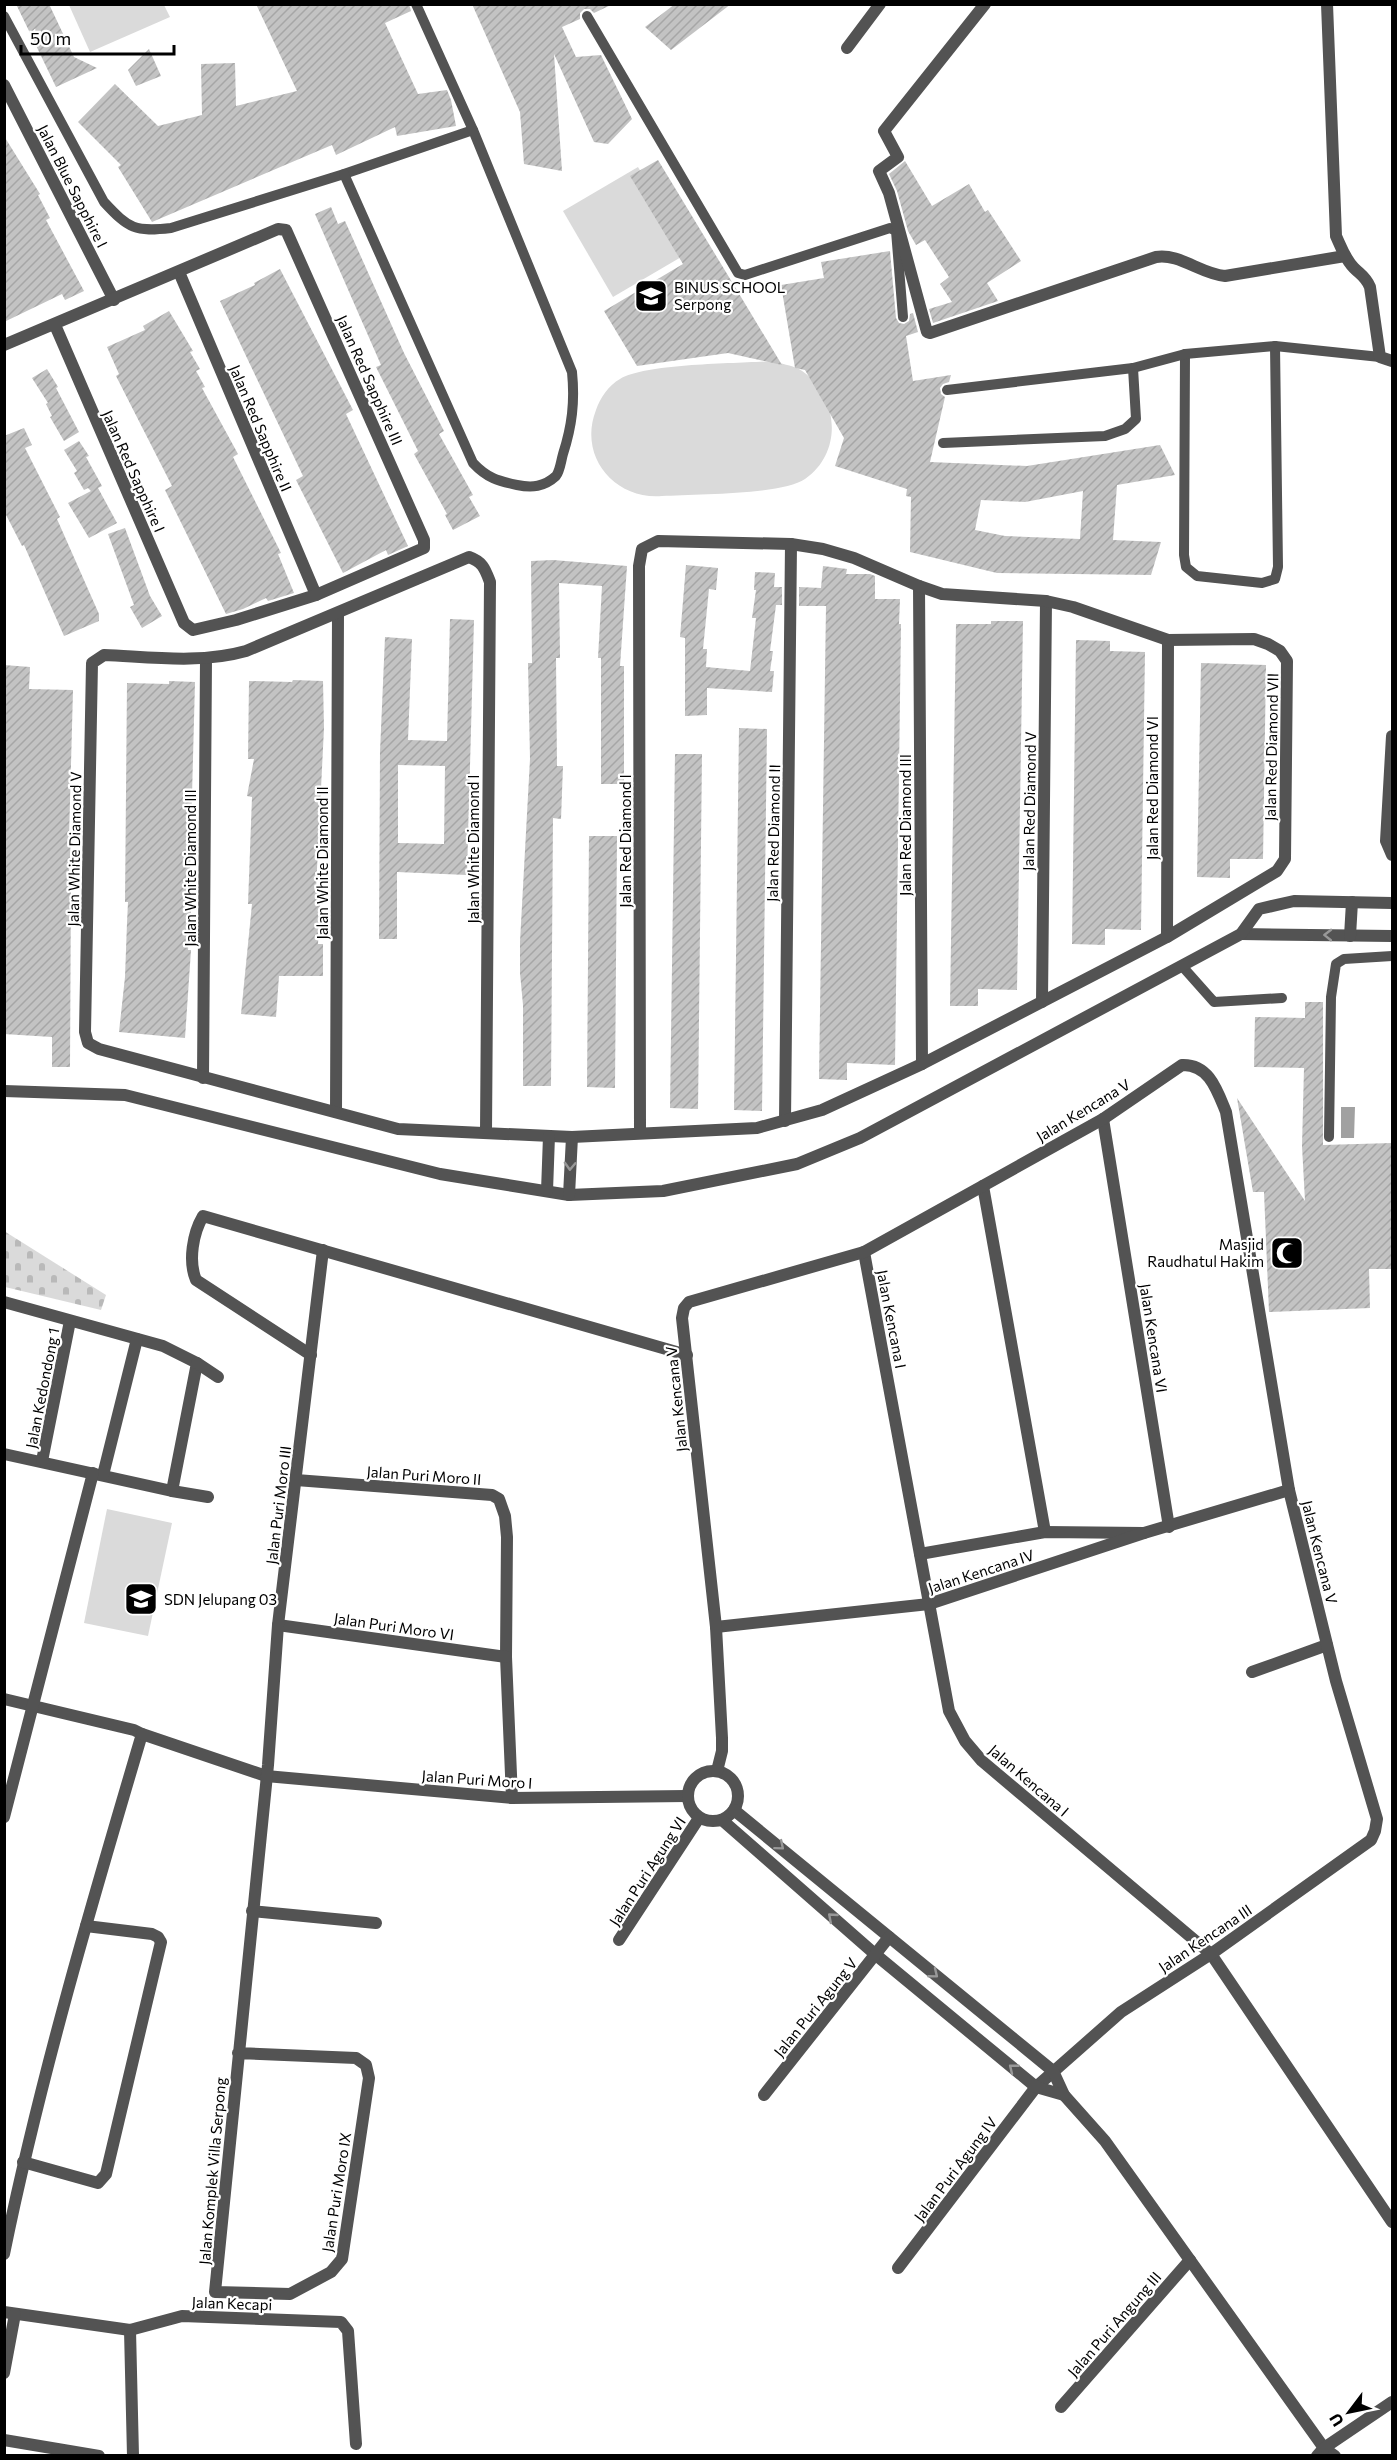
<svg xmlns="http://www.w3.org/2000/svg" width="1397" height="2460" viewBox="0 0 1397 2460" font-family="Commissioner,sans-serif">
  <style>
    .grass { fill: #dadada }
    .cemetery { fill: url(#cemetery-stones) }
    .water { fill: #a1a1a1 }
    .building { fill: url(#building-hatch); fill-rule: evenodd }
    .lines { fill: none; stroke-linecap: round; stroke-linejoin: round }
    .service { stroke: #535353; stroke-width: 10 }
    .minor { stroke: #535353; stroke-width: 12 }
    .tertiary { stroke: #535353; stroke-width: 12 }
    .oneway { stroke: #989898 }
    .labels { text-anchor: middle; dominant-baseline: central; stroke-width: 4.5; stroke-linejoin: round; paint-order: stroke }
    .street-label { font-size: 15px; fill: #000; stroke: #fff }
    .poi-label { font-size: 15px; fill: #000; stroke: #fff; text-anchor: start }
  </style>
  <defs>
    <pattern id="cemetery-stones" width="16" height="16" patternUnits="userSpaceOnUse" patternTransform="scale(1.5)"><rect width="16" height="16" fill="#dadada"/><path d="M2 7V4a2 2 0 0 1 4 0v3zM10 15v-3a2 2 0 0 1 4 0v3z" fill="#b9b9b9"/></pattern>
    <pattern id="building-hatch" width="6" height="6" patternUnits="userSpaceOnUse" patternTransform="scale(1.5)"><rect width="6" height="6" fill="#c3c3c3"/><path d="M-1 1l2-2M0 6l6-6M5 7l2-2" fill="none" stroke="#a6a6a6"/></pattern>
  </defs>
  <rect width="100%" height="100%" fill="#fff"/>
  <g class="grass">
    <polygon points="69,5 164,5 170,17 90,52"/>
    <polygon points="638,167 688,253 613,297 563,211"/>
    <path d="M773,361C781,364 791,365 799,369C838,393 845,451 805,479C782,495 694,494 662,496C614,500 578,456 596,410C600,398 609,385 620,379C648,363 737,364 773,361Z"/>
    <polygon points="107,1509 172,1523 148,1636 84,1623"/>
  </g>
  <polygon class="cemetery" points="4,1231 106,1295 101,1310 5,1287"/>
  <polygon class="water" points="1341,1107 1355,1107 1354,1138 1341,1138"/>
  <g class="building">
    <polygon points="16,4 49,4 74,57 97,68 56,87"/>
    <polygon points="256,4 409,4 411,11 385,23 418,94 447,90 451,100 456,126 397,136 395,127 336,155 332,145 152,222 118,167 121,165 78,122 115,84 158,126 202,115 201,64 235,63 236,106 297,91"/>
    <polygon points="472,4 613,4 594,13 590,9 584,9 580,13 580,19 562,27 576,57 601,55 632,119 608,144 594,142 554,54 562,171 524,164 520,112"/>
    <polygon points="675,4 731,4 671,50 645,27"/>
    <polygon points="149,49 161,76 136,86 128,70"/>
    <polygon points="4,136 40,194 38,195 50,218 46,220 84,291 65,300 62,294 4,322"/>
    <polygon points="658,160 735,287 782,365 728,353 637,366 604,311 683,264 630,176"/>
    <polygon points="905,161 932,206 969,184 985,212 988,210 1021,261 987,283 998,301 933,323 929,309 952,302 940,284 949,277 925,240 916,245 908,231 897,191 889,174"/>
    <polygon points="331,207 338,224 345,221 404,353 444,431 439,434 473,495 469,497 480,516 453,530 445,515 447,514 414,454 418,451 376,367 381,365 315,214"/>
    <path d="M890,251L896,318L899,323L904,324L909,321L910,314L913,313L918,332L906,336L913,381L951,375L949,382L943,384L940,388L941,394L945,397L930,462L1027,466L1160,445L1175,475L1117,485L1113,540L1161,542L1151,575L997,573L910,552L911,497L906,496L907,489L835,466L844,438L805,370L795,368L781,285L824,278L821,262ZM1083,491L1080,539L1005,536L975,530L981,500L1025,502Z"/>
    <polygon points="280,269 353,410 346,414 408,546 388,555 386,550 343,573 296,480 303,476 220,301 255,285 254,283"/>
    <polygon points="169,311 193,351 190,352 200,369 196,371 205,387 202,388 238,454 233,457 281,553 278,554 294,593 268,601 266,598 243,609 226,614 165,490 172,486 116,376 119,374 107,347 145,330 143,326"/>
    <polygon points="47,369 58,387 56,388 79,432 64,441 50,417 52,416 46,404 48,403 32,378"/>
    <polygon points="24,428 32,445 25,448 60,517 57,519 99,614 99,621 64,636 24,545 22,546 4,511 4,436"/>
    <polygon points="79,441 89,456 86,457 102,486 98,488 117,523 89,538 68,503 91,491 88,488 84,490 74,473 77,471 64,450"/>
    <polygon points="125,528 150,596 162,616 142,628 130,607 134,605 108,534"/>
    <polygon points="553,560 627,566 620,666 624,666 624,784 601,784 601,658 598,658 602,586 559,583 560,658 556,658 557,766 563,766 561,819 553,818 551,1086 523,1086 523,1005 520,973 520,942 530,759 528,663 532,663 531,561"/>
    <polygon points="686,565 718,568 716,590 709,589 703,649 707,649 706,667 750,671 756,618 752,618 756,590 754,590 755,572 775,573 774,587 782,587 782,605 776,605 770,651 773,651 770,671 774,671 772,692 707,688 707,715 685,716 685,638 680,637"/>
    <polygon points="823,566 847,569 846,574 870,574 875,576 875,599 900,599 899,624 901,624 895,1065 847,1063 847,1080 819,1079 826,606 799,606 799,587 821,588"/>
    <path d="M450,619L474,620L467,875L397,872V939H379L380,752L385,637L412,639L408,740L447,741ZM398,765L445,766L444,844L398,843Z"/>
    <polygon points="991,621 1023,621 1017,990 978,989 978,1006 950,1006 956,624 991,624"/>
    <polygon points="1076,640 1110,641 1110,651 1145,652 1141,930 1105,929 1105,945 1072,944"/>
    <polygon points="1201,663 1266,665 1263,859 1230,859 1230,878 1197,877"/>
    <polygon points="4,665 30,667 29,689 73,690 69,838 71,838 69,872 71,872 70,1067 52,1067 52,1037 4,1034"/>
    <polygon points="293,680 323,681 324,728 316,889 321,889 318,944 323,944 323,976 279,976 276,1017 241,1014 252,904 248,904 252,797 247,796 254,759 248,759 249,681 292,682"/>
    <polygon points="169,681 195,682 190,871 191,914 188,950 191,950 185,1038 119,1032 125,977 127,923 128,902 125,902 127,683 169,684"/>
    <polygon points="739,728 767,729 762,1111 734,1110"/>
    <polygon points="675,754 702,754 698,1109 670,1108"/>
    <polygon points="589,836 617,836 615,1088 587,1087"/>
    <polygon points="1305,1002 1323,1002 1323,1145 1392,1143 1392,1269 1369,1269 1370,1308 1269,1312 1264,1192 1253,1192 1237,1098 1305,1201 1302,1146 1304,1068 1254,1067 1255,1017 1305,1018"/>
  </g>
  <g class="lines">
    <g class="service">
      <path d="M4,16L104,202C129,229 135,232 171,228L344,174L473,130"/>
      <polyline points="587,16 738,273 745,275 890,228 896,231 903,317"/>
      <path d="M344,174L473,463C487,478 498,481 517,485C532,488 544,487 556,476C560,471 561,461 563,454C572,426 575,402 572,372L473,130L416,4"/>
      <polyline points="1185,354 1184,555 1186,567 1197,576 1262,583 1275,579 1278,567 1275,346"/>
      <polyline points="947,390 1133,368 1185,354 1275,346 1380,357"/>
      <polyline points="943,443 1105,436 1125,429 1136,419 1133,368"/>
      <polyline points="1182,966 1214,1002 1282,998"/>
      <polyline points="1329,1137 1331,997 1336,964 1344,959 1392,956"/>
    </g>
    <g class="minor">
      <path d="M985,4L884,131L898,157L879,171L889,193L927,332L930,333L1156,257C1179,253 1201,274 1225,276L1345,256"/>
      <path d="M1327,4L1336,236C1341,247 1345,259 1354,268C1361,275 1366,277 1370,287L1380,357L1392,361"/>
      <polyline points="847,48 880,4"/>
      <polyline points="4,85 114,300"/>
      <polyline points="179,272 316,595"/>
      <polyline points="4,345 278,229 286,230 424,540 424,548 316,595 236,620 193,630 184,623 55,325"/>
      <polyline points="919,586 922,1064"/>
      <polyline points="1241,934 1392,936"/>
      <polyline points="1350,936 1352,902"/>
      <polyline points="1167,937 1168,640"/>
      <polyline points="1042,1002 1046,601"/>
      <polyline points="203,1078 206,659"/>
      <polyline points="4,1091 125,1095 440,1174 569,1195 663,1191 797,1164 860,1138 1241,934 1259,909 1294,901 1392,903"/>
      <polyline points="336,1112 338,613"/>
      <polyline points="1103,1119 1169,1527"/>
      <polyline points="785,1121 791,544"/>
      <path d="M486,1133L490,582C485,569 483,562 469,557L246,651C200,664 151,657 104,655L92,663L85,1032L88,1043L99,1049L398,1129L572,1137L757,1128L822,1110L922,1064L1167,937L1277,871L1285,859L1287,661L1280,651L1268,644L1254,639L1168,640L1073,607L1046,601L942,594L919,586L854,558L823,549L791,544L658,541L642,549L639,566L640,1133"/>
      <polyline points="983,1186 1045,1532"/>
      <polyline points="547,1191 549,1136"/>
      <polyline points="569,1195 572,1137"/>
      <polyline points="864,1252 949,1711 965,1741 982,1761 1211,1954 1392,2222"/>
      <polyline points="4,1302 163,1346 197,1363 172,1491"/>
      <path d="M311,1355L196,1280C188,1261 193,1233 203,1216L687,1355"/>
      <polyline points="197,1363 218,1377"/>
      <polyline points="4,1454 172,1491 208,1497"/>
      <polyline points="42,1461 70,1321"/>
      <polyline points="103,1475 137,1339"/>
      <polyline points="296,1480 492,1495 499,1499 505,1516 507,1537 506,1657 512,1798"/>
      <polyline points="920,1554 1045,1532 1144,1533 1289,1490"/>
      <polyline points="278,1625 506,1657"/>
      <polyline points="716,1627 929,1604 1144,1533"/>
      <polyline points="1252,1672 1327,1645"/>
      <path d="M4,1699L134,1730L142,1734C91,1906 40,2078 4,2254"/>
      <polyline points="142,1734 266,1776 512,1798 687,1796"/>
      <circle cx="713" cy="1796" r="25"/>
      <path d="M717,1771L722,1751V1738L716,1627L682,1318L684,1308L689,1302L864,1252L1103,1119L1182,1065C1209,1064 1217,1090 1226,1112L1289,1490L1336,1681L1377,1819L1375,1831L1371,1840L1211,1954L1121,2012L1036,2087L898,2268"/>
      <polyline points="734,1810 1053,2071 1064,2095 1105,2141 1324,2448 1335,2456"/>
      <polyline points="4,1817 93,1473"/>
      <polyline points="722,1820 876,1955 1036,2087 1064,2095"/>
      <polyline points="252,1911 376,1923"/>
      <polyline points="619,1940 699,1818"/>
      <polyline points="238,2053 356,2058 366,2065 369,2078 342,2259 331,2272 290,2294 215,2292 268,1765 278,1625 323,1250"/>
      <polyline points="764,2095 889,1937"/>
      <polyline points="23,2162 98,2183 106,2174 161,1942 158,1937 152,1934 86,1926"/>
      <polyline points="4,2312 130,2330 182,2316 341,2322 348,2331 356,2444"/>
      <polyline points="130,2330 133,2456"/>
      <polyline points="4,2373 15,2314"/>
      <polyline points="1061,2407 1190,2260"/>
      <polyline points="4,2440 99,2456"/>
      <polyline points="1317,2456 1324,2448 1392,2402"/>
    </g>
    <polyline class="tertiary" points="1392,736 1386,841 1392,855"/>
  </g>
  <defs><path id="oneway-chevron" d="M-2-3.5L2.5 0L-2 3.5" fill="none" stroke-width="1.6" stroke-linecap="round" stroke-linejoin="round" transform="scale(1.5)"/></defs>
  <g class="oneway">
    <use href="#oneway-chevron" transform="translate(1328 935) rotate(-179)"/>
    <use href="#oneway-chevron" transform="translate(570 1166) rotate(92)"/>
    <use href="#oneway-chevron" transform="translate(780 1846) rotate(40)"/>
    <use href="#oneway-chevron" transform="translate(832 1917) rotate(-139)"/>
    <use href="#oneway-chevron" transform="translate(934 1974) rotate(39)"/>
    <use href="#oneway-chevron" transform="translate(1013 2068) rotate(-141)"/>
  </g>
  <defs>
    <g id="school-square" transform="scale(1.725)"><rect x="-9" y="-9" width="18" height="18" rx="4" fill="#000" stroke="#fff"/><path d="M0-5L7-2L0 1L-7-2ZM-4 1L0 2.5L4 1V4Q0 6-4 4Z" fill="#fff"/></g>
    <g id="mosque-square" transform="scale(1.725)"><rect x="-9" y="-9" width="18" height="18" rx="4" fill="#000" stroke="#fff"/><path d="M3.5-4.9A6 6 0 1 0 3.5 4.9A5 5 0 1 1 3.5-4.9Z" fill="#fff"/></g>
  </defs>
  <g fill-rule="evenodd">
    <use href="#school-square" x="651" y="296"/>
    <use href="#mosque-square" x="1287" y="1253"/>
    <use href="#school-square" x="141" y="1599"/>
  </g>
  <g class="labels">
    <g class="street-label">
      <text transform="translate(73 186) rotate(63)">Jalan Blue Sapphire I</text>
      <text transform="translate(370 380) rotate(66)">Jalan Red Sapphire III</text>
      <text transform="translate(261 428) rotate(67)">Jalan Red Sapphire II</text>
      <text transform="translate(134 471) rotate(66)">Jalan Red Sapphire I</text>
      <text transform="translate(1271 747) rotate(-89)">Jalan Red Diamond VII</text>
      <text transform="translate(1152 788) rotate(-90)">Jalan Red Diamond VI</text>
      <text transform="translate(1029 801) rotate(-89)">Jalan Red Diamond V</text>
      <text transform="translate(905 825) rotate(-90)">Jalan Red Diamond III</text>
      <text transform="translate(773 833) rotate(-89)">Jalan Red Diamond II</text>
      <text transform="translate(625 841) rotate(-90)">Jalan Red Diamond I</text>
      <text transform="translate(74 849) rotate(-89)">Jalan White Diamond V</text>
      <text transform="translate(473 849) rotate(-90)">Jalan White Diamond I</text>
      <text transform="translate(322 863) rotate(-90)">Jalan White Diamond II</text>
      <text transform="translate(190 868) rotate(-90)">Jalan White Diamond III</text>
      <text transform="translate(1083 1110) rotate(-31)">Jalan Kencana V</text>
      <text transform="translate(892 1319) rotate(79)">Jalan Kencana I</text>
      <text transform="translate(1154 1338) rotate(81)">Jalan Kencana VI</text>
      <text transform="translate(42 1388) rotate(-79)">Jalan Kedondong 1</text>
      <text transform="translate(676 1399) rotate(-96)">Jalan Kencana V</text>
      <text transform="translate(424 1475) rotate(4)">Jalan Puri Moro II</text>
      <text transform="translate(278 1505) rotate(-83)">Jalan Puri Moro III</text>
      <text transform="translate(1320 1552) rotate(76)">Jalan Kencana V</text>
      <text transform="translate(981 1571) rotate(-18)">Jalan Kencana IV</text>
      <text transform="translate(394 1626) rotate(8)">Jalan Puri Moro VI</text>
      <text transform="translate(477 1779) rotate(4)">Jalan Puri Moro I</text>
      <text transform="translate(1029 1780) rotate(41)">Jalan Kencana I</text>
      <text transform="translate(647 1871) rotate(-57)">Jalan Puri Agung VI</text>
      <text transform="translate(1205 1938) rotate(-34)">Jalan Kencana III</text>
      <text transform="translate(815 2007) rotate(-51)">Jalan Puri Agung V</text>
      <text transform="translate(955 2169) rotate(-53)">Jalan Puri Agung IV</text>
      <text transform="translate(212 2171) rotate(-85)">Jalan Komplek Villa Serpong</text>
      <text transform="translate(336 2192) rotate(-81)">Jalan Puri Moro IX</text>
      <text transform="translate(232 2303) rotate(2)">Jalan Kecapi</text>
      <text transform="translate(1114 2324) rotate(-49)">Jalan Puri Angung III</text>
    </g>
    <g class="poi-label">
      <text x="674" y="287">BINUS SCHOOL<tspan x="674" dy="17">Serpong</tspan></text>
      <text x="1264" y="1244" text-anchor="end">Masjid<tspan x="1264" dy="17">Raudhatul Hakim</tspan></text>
      <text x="164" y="1599">SDN Jelupang 03</text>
    </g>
  </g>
  <rect width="1397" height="2460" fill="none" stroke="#000000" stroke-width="12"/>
  <g transform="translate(1349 2412) rotate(238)" stroke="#ffffff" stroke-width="4.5" paint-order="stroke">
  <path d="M0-4.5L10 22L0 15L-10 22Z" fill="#000000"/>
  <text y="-9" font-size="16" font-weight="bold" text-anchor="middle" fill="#000000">U</text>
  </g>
  <path d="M21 45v9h153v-9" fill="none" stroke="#000000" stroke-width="3"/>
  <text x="30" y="45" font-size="18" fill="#000000" stroke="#ffffff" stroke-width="4.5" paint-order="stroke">50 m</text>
</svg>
